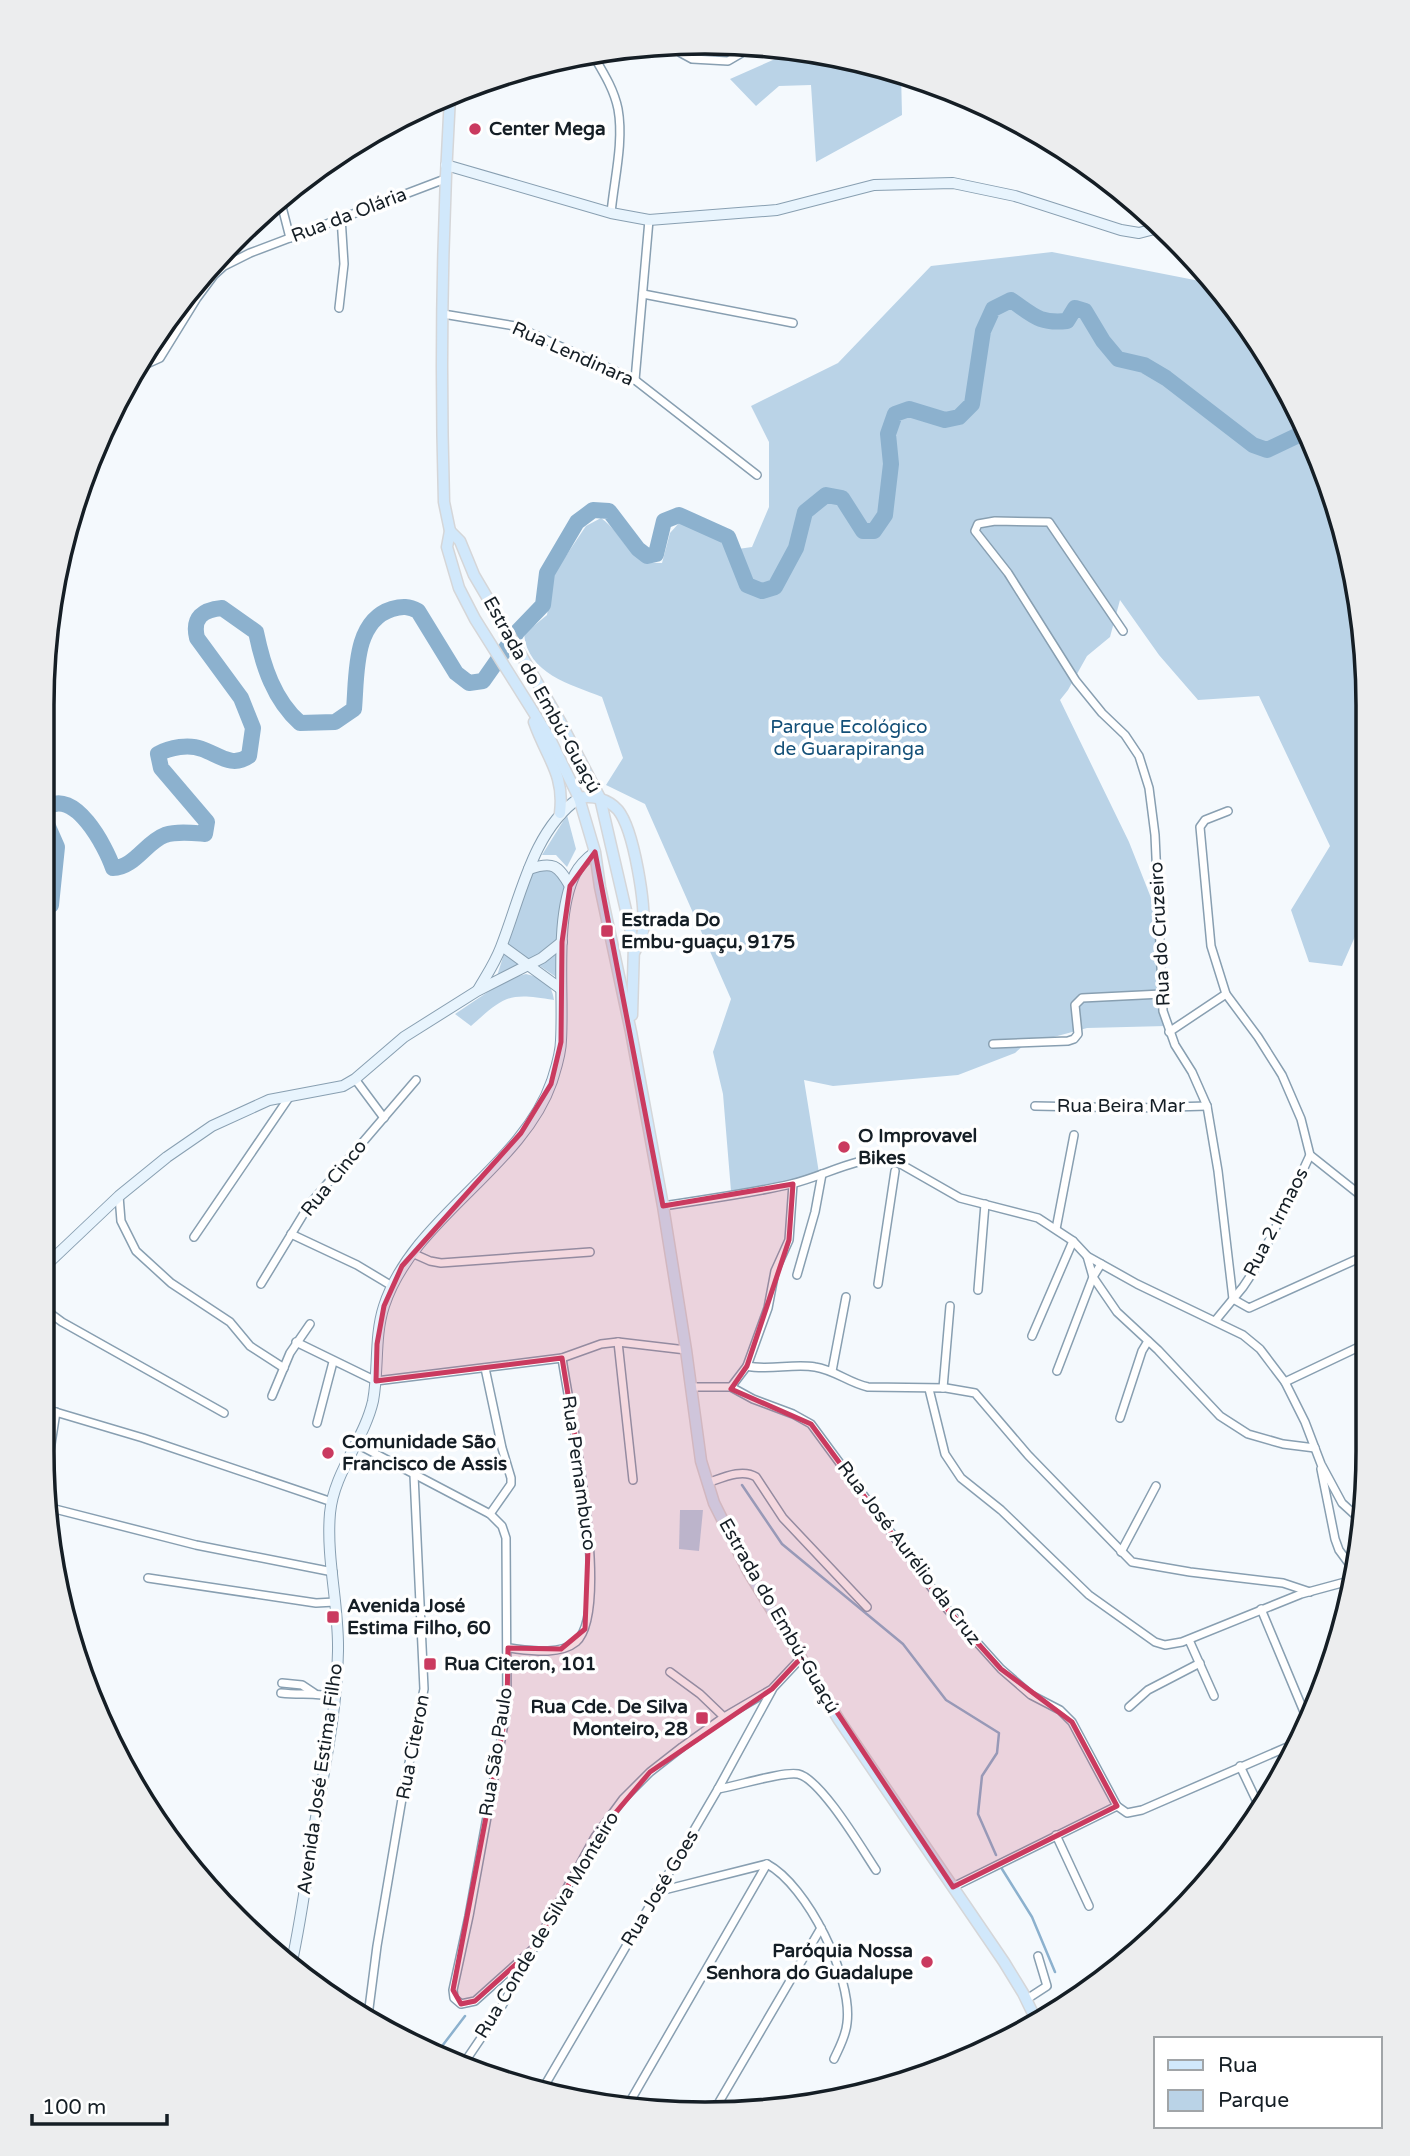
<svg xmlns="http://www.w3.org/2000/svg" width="1410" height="2156" viewBox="0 0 1410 2156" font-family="'Varela Round',sans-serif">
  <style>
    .green { fill: #bad3e7 }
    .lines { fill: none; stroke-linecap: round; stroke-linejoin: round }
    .stream { stroke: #8cb1ce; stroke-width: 2.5 }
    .river { stroke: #8cb1ce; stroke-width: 16 }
    .street-casing { stroke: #889fb1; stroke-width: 10 }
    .secondary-casing { stroke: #889fb1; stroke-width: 12 }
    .primary-casing { stroke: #d5d6d8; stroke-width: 13 }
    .street { stroke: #fff; stroke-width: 7 }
    .secondary { stroke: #e8f4fd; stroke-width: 10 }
    .primary { stroke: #d1e8fb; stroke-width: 10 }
    .marked { fill: #ca3a5f; fill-opacity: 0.2; stroke: #ca3a5f; stroke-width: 5; stroke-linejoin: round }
    .poi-dot { fill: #ca3a5f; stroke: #fff; stroke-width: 2.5 }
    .labels { text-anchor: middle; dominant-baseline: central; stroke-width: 7; stroke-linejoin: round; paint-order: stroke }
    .poi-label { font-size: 19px; font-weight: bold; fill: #151e25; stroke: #fff; text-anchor: start }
    .street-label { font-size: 19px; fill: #151e25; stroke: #fff }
    .park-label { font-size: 19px; fill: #145078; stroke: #fff }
    .rim { fill: none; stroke: #151e25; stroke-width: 3.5 }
  </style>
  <rect width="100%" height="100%" fill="#f4f9fd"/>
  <g class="green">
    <polygon points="786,48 901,73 902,115 816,162 811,85 779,86 756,106 730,79 782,56"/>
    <path d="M1052,252L1215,284L1231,302L1300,412L1346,534L1367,662L1365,914L1342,966L1309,962L1291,910L1330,846L1259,696L1198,700L1159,655L1120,600L1110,637L1087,656L1068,690L1060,700L1129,842L1155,908L1166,1026L1087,1028L1024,1045L1015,1053L958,1075L833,1086L804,1080L819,1173C791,1184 761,1194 731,1191L723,1094L713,1052L731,999L645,804L606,785L623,758L602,697C570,684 528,674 524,634L547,615L553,575L586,526L601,518C625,535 628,565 662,563L670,533L679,523L711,534L731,550L752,547L769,507V442L751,406L838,363L931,266Z"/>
    <polygon points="567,815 576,849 567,867 556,855 542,855"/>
    <polygon points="552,866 569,888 562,939 529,964 502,945 528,873"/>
    <polygon points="557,952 556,977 537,964"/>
    <polygon points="504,954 520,964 496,979"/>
    <path d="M526,974C542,978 552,983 554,1000C508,992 505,996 471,1026L455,1014L507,979Z"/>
    <polygon points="680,1510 703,1510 699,1551 679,1549"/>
  </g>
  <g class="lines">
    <g class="stream">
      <polyline points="742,1485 782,1544 903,1644 946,1700 999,1733 997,1753 982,1776 978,1814 996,1855"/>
      <polyline points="1002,1869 1032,1917 1055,1972"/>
      <polyline points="436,2054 465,2016"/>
    </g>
    <g class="river">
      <path d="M46,808C74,786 106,847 113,868C134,868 146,842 165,835C178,831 193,833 205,834L207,822L161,768L158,754C170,747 189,744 202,749C219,755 232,768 249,756L253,728L241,698L197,638C192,617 203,610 222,608L256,632C263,666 274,700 300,723L335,722L354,709C357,676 353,621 392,609C402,606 409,606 418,611L456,673L469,683L483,681L518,631L543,605L547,573L577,522L593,510L609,511L638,549L647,556L656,554L664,521L679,515L728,537L747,585L762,591L775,587L796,548L805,512L826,495L842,498L863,531H874L885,515L891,464L888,434L895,414L909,409L945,420L959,417L972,404L983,331L993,309L1011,300C1033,315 1039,324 1067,321L1075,308L1085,311L1103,341L1118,359L1144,365L1166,378L1253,445L1267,450L1307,431"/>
      <polyline points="46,908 51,905 57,847 46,822"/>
    </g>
    <g class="street-casing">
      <g id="street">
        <polyline points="676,44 681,53 692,59 728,61 740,54 745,46"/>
        <path d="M593,55C603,72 614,89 618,109C624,142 614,180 611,213"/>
        <polyline points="280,199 290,238"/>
        <polyline points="643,294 793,323"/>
        <polyline points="339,308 344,264 341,217"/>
        <polyline points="443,314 515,326 635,380 757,475"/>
        <polyline points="140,367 160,358 197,298 214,275 224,266 250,253 445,179"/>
        <polyline points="635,380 649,220"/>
        <polyline points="1123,631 1049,522 995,521 978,524 975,531 1008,573 1076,681 1102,713 1125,735 1139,756 1149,788 1155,835 1163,1011 1175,1045 1192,1072 1207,1106 1218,1171 1233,1299 1249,1308 1364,1256"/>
        <polyline points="1228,811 1205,820 1200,827 1211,946 1226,994 1258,1037 1282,1075 1301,1119 1310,1155 1364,1198"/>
        <polyline points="1169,1032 1226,994"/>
        <polyline points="993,1044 1068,1041 1074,1039 1078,1034 1075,1005 1082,998 1162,994"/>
        <polyline points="355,1079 384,1118"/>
        <polyline points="1035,1106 1137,1108 1207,1106"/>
        <polyline points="119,1196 121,1221 136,1251 171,1283 230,1322 250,1346 284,1368"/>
        <path d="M663,1206C706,1199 749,1194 791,1184C825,1176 854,1157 890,1158L960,1198L1038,1218L1073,1241L1087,1256L1137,1284L1243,1335L1260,1349L1285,1382L1305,1422L1321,1464L1342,1503L1354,1514L1362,1518"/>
        <polyline points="1056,1229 1074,1135"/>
        <polyline points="291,1234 357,1265 392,1286"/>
        <polyline points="194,1237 290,1096"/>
        <polyline points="412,1253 430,1261 441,1263 590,1252"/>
        <polyline points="1087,1256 1093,1277 1117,1312 1158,1350 1220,1416 1248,1434 1283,1444 1315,1448"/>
        <polyline points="797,1275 815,1212 822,1174"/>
        <polyline points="261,1284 309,1205 416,1080"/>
        <polyline points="878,1284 895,1171"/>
        <polyline points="978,1290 985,1204"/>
        <polyline points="43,1308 62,1322 224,1413"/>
        <polyline points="1215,1321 1243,1287 1253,1272 1286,1207 1310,1155"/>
        <polyline points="1032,1336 1073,1241"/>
        <polyline points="296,1342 376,1381 562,1358 601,1344 618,1342 686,1350"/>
        <polyline points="618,1342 633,1480"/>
        <path d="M747,1366C769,1371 793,1363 815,1367C835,1370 849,1383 868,1387L946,1388L975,1393L1028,1455L1132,1562L1190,1572L1283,1583L1310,1592"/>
        <polyline points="485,1368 502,1448 511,1478 511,1484 490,1514"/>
        <polyline points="832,1371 846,1297"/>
        <polyline points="1057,1371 1093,1277 1101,1264"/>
        <polyline points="1285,1382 1363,1345"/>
        <polyline points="691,1387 731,1387 753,1399 793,1414 811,1424 948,1610 1001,1669 1031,1695 1060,1710 1072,1722 1117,1806"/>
        <polyline points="731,1387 747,1366 768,1308 775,1271 789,1240 793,1184"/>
        <polyline points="943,1388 950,1306"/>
        <polyline points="929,1389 945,1454 961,1478 1001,1510 1089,1595 1155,1642 1165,1645 1182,1642 1301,1594 1349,1581"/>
        <polyline points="272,1396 290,1353 310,1324"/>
        <polyline points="42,1408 143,1438 332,1502"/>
        <polyline points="1120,1418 1142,1351 1148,1341"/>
        <polyline points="317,1423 333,1362"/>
        <polyline points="357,1444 490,1514 502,1526 506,1538 507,1707 469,1916 453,1990 454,1998 461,2004 475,2001 533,1949"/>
        <polyline points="1321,1469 1335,1539 1339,1550 1353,1569"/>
        <polyline points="46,1476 56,1412"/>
        <path d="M707,1483C722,1478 742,1468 756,1477L783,1518L867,1607"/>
        <polyline points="51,1508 196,1545 333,1572"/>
        <polyline points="1121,1552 1156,1486"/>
        <polyline points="148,1578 316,1603 335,1602"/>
        <polyline points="1261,1609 1307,1719"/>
        <polyline points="1189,1640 1214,1696"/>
        <path d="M508,1648C528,1650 559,1656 576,1642C613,1610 569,1407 562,1358"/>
        <polyline points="670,1672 700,1694 724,1717"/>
        <polyline points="282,1683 302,1685 314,1693"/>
        <path d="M281,1693C300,1695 317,1693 336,1697"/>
        <polyline points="1129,1707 1148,1690 1200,1663"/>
        <polyline points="1240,1766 1259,1806"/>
        <path d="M718,1789C737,1786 783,1771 798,1774C821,1779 862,1849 876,1870"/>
        <polyline points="1056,1835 1089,1906"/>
        <polyline points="953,1887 1117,1806 1127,1813 1142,1810 1301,1741"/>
        <path d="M656,1892L767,1864C807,1885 853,1978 847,2023C846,2036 839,2048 834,2059"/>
        <polyline points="1027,1999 1047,1986 1038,1956"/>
        <polyline points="368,2016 377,1946 403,1793 424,1689 414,1475"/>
        <polyline points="462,2066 498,2013 595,1837 623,1799 650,1772 682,1747 724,1717 772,1689 801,1658"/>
        <polyline points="545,2085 718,1789 772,1690"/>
        <polyline points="628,2105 767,1864"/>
        <polyline points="715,2109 821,1928"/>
      </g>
    </g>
    <g class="secondary-casing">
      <g id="secondary">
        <polyline points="446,165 611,213 649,220 777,210 874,185 953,183 1015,196 1121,230 1139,233 1162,227"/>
        <path d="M529,869C553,861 558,865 570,886"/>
        <polyline points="502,946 561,989"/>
        <path d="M478,990C486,976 495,963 501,947C521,897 532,831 579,798"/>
        <polyline points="43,1268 119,1196 167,1157 212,1126 269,1100 343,1086 355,1079 404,1037 477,991 542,958 562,942"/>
        <path d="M291,1966C301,1921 307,1875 314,1829C324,1770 337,1711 338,1651C339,1605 326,1559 330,1513C334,1472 364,1440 373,1401C379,1369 374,1337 384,1306C413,1217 522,1168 552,1081C556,1068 561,1054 561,1040C564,992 554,917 575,874C580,864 587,858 595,852"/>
      </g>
    </g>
    <g class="primary-casing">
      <g id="primary">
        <path d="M450,96C442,231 440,367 444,502L450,531L447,547L459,588L475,619L549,737L579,798L595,852L600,887L631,1032L663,1206L686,1350L701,1461L714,1503L748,1571L839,1720L1004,1962L1023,1993L1038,2024"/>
        <polyline points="450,531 460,541 474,575 560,721 600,798 634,945 632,1015"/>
        <path d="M534,722C546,757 565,774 560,813"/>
        <path d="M579,798C593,795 608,799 618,810C634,830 646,905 643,931C642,938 639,944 635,951"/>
      </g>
    </g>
    <use href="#street" class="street"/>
    <use href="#secondary" class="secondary"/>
    <use href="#primary" class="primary"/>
  </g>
  <path class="marked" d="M595,852L663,1206L793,1184L789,1240L747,1366L731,1389L811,1424L948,1610L1001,1669L1072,1722L1117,1806L953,1887L801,1658L772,1689L650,1772L595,1837L533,1949L475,2001L461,2004L453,1990L507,1707L508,1648L561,1649L585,1629L589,1523L562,1358L376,1381L377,1344L384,1306L402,1266L521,1133L551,1084L561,1042L562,942L570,886Z"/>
  <g class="poi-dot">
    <circle cx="475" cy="129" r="7"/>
    <rect x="600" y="924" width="14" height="14" rx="3.5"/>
    <circle cx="844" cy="1147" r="7"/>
    <circle cx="328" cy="1453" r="7"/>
    <rect x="326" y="1610" width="14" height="14" rx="3.5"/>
    <rect x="423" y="1657" width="14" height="14" rx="3.5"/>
    <rect x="695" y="1711" width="14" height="14" rx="3.5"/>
    <circle cx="927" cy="1962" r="7"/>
  </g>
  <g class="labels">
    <g class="poi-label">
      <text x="489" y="129">Center Mega</text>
      <text x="621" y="920">Estrada Do<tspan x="621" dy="22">Embu-guaçu, 9175</tspan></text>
      <text x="858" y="1136">O Improvavel<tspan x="858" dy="22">Bikes</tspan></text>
      <text x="342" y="1442">Comunidade São<tspan x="342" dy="22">Francisco de Assis</tspan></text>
      <text x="347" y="1606">Avenida José<tspan x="347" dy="22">Estima Filho, 60</tspan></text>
      <text x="444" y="1664">Rua Citeron, 101</text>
      <text x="688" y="1707" text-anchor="end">Rua Cde. De Silva<tspan x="688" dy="22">Monteiro, 28</tspan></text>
      <text x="913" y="1951" text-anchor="end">Paróquia Nossa<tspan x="913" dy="22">Senhora do Guadalupe</tspan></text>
    </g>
    <g class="street-label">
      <text transform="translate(349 215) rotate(-21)">Rua da Olária</text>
      <text transform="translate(573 354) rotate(24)">Rua Lendinara</text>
      <text transform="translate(542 695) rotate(61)">Estrada do Embú-Guaçú</text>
      <text transform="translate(1160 934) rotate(-93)">Rua do Cruzeiro</text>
      <text x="1121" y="1106">Rua Beira Mar</text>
      <text transform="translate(334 1178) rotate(-51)">Rua Cinco</text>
      <text transform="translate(1276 1222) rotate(-63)">Rua 2 Irmaos</text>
      <text transform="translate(579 1473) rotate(82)">Rua Pernambuco</text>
      <text transform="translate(909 1553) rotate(53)">Rua José Aurélio da Cruz</text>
      <text transform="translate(779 1616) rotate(60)">Estrada do Embú-Guaçú</text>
      <text transform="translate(413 1747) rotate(-79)">Rua Citeron</text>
      <text transform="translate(496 1752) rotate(-81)">Rua São Paulo</text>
      <text transform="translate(320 1779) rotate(-82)">Avenida José Estima Filho</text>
      <text transform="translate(660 1888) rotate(-59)">Rua José Goes</text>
      <text transform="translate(547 1925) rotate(-59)">Rua Conde de Silva Monteiro</text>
    </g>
    <g class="park-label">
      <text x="849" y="727">Parque Ecológico<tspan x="849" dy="22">de Guarapiranga</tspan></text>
    </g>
  </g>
  <path d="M0 0H1410V2156H0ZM705 54H705A651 651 0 0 1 1356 705V1451A651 651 0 0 1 705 2102H705A651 651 0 0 1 54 1451V705A651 651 0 0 1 705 54Z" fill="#ecedee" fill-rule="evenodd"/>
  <path class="rim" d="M705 54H705A651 651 0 0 1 1356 705V1451A651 651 0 0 1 705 2102H705A651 651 0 0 1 54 1451V705A651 651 0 0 1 705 54Z"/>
  <rect x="1154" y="2037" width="228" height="91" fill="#ffffff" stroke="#a1a5a8" stroke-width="2"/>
  <rect x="1168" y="2060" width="35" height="10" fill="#d1e8fb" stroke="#a1a5a8" stroke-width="2"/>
  <text x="1218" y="2072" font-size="21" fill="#151e25">Rua</text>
  <rect x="1168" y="2090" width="35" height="21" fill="#bad3e7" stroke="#a1a5a8" stroke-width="2"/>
  <text x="1218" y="2107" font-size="21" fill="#151e25">Parque</text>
  <path d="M32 2114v10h135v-10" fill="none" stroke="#151e25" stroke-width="3.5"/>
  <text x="42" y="2114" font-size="21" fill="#151e25" stroke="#ffffff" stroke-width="5" paint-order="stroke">100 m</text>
</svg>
